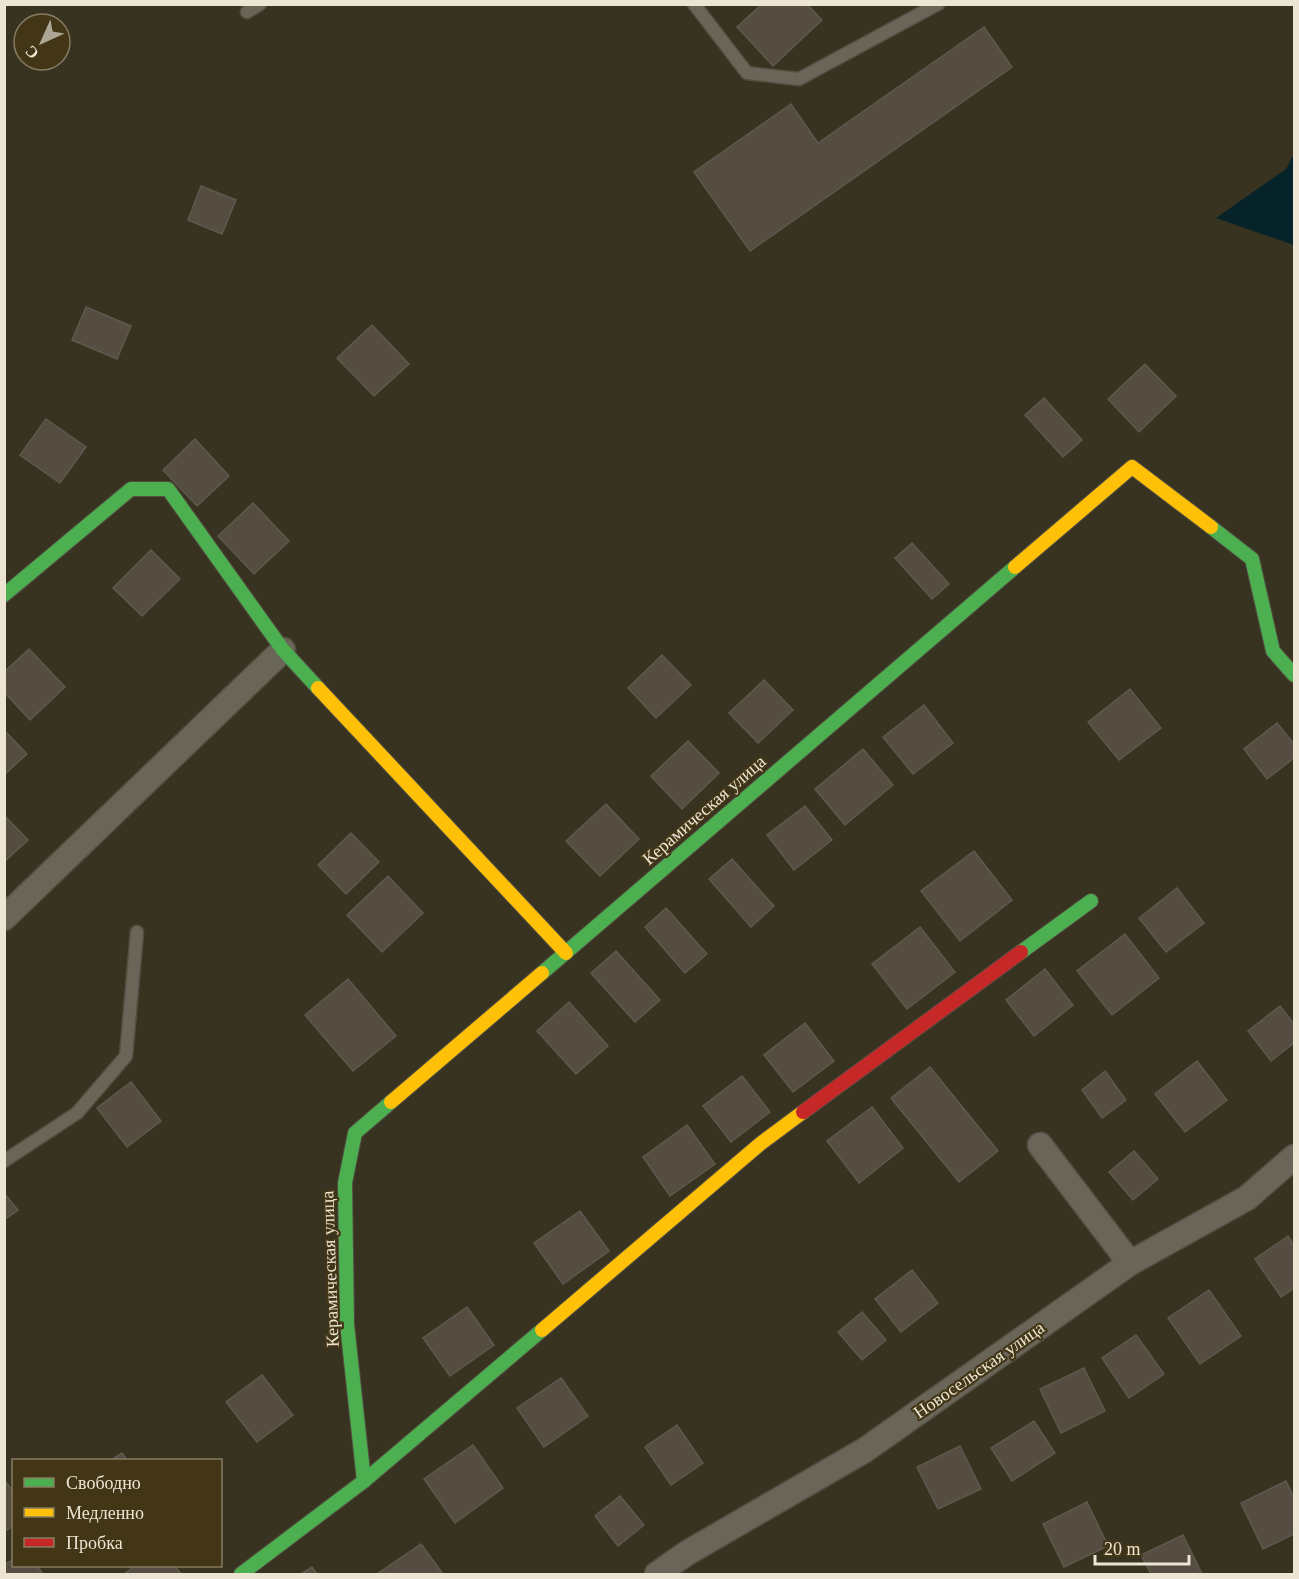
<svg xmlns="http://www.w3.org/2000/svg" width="1299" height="1579" viewBox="0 0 1299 1579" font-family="Georgia,serif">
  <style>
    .water { fill: #052329 }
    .building { fill: #554d41; stroke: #61584d; stroke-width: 1.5 }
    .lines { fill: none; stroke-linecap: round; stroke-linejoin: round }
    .lane-casing { stroke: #534e40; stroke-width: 15 }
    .street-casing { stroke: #534e40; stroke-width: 27 }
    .fast-casing { stroke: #534e40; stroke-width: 16 }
    .slow-casing { stroke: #534e40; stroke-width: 16 }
    .jam-casing { stroke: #534e40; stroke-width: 16 }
    .lane { stroke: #696558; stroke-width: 12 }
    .street { stroke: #696558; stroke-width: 24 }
    .fast { stroke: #4caf50; stroke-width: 14 }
    .slow { stroke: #ffc107; stroke-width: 14 }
    .jam { stroke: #c62828; stroke-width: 14 }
    .labels { text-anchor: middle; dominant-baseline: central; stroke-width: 4.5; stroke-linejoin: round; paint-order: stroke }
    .street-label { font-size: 18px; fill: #ece5d3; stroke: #423617 }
  </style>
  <rect width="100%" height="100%" fill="#383221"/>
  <polygon class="water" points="1294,154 1294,245 1216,218 1286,169"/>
  <g class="building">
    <polygon points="762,4 807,4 822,20 773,66 737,27"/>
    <polygon points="984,27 1012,67 750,251 694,172 791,104 818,143"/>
    <polygon points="201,186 236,200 222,234 188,220"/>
    <polygon points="86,307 131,326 117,359 72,340"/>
    <polygon points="372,325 409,364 374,396 337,358"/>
    <polygon points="1145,364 1176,396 1139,432 1108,399"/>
    <polygon points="1044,398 1082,440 1063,457 1025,415"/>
    <polygon points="46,419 86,447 60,483 20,455"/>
    <polygon points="195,439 229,476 197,506 163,470"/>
    <polygon points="253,503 289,541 254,574 218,536"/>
    <polygon points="912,543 949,584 932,599 895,558"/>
    <polygon points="151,550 180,579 142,616 113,588"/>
    <polygon points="29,649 65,687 30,720 4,692 4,672"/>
    <polygon points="662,655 691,685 656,718 628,688"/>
    <polygon points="764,680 793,710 758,743 729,713"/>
    <polygon points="1130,689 1161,728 1119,760 1088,722"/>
    <polygon points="924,705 953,743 913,774 883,737"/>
    <polygon points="1277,723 1294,744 1294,758 1267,779 1244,749"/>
    <polygon points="4,730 27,754 4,775"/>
    <polygon points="688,741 719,773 682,809 651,776"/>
    <polygon points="863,749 893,785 845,825 815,789"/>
    <polygon points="606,804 639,839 600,876 566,841"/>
    <polygon points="805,806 832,840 794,870 767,835"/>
    <polygon points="4,815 28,840 4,862"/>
    <polygon points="351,833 379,862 346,894 318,865"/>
    <polygon points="974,851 1012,900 960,941 921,891"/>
    <polygon points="732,859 774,906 751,927 709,879"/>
    <polygon points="388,876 423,913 382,952 347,915"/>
    <polygon points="1177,888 1204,923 1166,952 1139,918"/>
    <polygon points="666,908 707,954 685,973 645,927"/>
    <polygon points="920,927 955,972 907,1009 872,964"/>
    <polygon points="1125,934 1159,978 1112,1015 1077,971"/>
    <polygon points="616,951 660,1000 635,1022 591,973"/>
    <polygon points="1045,969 1073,1005 1034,1036 1006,1000"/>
    <polygon points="348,979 396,1036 353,1071 305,1015"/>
    <polygon points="569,1002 608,1046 576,1074 537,1031"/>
    <polygon points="1280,1006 1294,1024 1294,1043 1271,1061 1248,1031"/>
    <polygon points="805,1023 834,1061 793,1092 764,1055"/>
    <polygon points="1197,1061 1227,1100 1185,1132 1155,1094"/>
    <polygon points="930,1067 998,1151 959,1182 891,1098"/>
    <polygon points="1105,1071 1126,1100 1102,1118 1082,1090"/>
    <polygon points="742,1076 770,1112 731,1142 703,1106"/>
    <polygon points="131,1082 161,1121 127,1147 97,1108"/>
    <polygon points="872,1107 903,1148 859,1183 827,1141"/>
    <polygon points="687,1125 715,1164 670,1196 643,1157"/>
    <polygon points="1134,1151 1158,1179 1133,1200 1109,1172"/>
    <polygon points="4,1193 18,1210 4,1220"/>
    <polygon points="580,1211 609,1251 563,1284 534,1243"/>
    <polygon points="1288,1236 1294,1246 1294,1288 1281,1297 1255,1259"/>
    <polygon points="912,1270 938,1303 901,1332 875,1299"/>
    <polygon points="1209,1290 1241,1336 1200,1364 1168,1318"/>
    <polygon points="467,1307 494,1345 450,1376 423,1338"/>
    <polygon points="862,1312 886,1340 862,1360 838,1332"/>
    <polygon points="1136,1335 1164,1374 1129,1398 1102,1358"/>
    <polygon points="1084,1368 1105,1411 1061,1433 1040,1389"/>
    <polygon points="262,1375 293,1415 257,1442 226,1402"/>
    <polygon points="561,1378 588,1416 544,1447 517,1408"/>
    <polygon points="1034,1421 1055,1453 1012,1481 991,1448"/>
    <polygon points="677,1425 703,1463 671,1485 645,1447"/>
    <polygon points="473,1445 503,1488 455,1523 424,1479"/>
    <polygon points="960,1446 981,1489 938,1509 917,1467"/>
    <polygon points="122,1453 127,1460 111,1460"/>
    <polygon points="4,1480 14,1492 14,1525 4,1532"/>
    <polygon points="1286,1481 1294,1498 1294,1534 1263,1549 1241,1503"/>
    <polygon points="620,1496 644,1525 618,1546 595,1516"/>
    <polygon points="1087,1502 1108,1546 1064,1567 1043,1524"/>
    <polygon points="1183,1535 1202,1574 1151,1574 1141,1555"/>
    <polygon points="421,1544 443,1574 377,1574"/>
    <polygon points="14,1559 14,1566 37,1566 43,1574 4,1574 4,1565"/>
    <polygon points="135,1566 175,1566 181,1574 124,1574"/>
    <polygon points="312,1567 317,1574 301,1574"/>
  </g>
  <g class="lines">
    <g class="lane-casing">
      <g id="lane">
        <polyline points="694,4 747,73 799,79 938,4"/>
        <polyline points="247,12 260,4"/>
        <polyline points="4,1161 77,1113 126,1056 137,932"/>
      </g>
    </g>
    <g class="street-casing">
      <g id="street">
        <polyline points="4,918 283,650"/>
        <polyline points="1040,1145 1130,1263"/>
        <polyline points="657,1574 687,1553 865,1450 1130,1263 1247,1198 1294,1157"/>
      </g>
    </g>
    <g class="fast-casing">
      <g id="fast">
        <polyline points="1211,527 1252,559 1273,651 1294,675"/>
        <polyline points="4,595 131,489 168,489 283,650 318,688"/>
        <polyline points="1021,952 1091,901"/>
        <polyline points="542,973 1015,567"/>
        <polyline points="364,1481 347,1324 345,1183 355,1133 391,1102"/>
        <polyline points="241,1574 364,1481 542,1330"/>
      </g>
    </g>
    <g class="slow-casing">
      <g id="slow">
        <polyline points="1015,567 1132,467 1211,527"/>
        <polyline points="318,688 566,953"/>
        <polyline points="391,1102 542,973"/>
        <polyline points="542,1330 760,1144 803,1112"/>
      </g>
    </g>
    <g class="jam-casing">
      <polyline id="jam" points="803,1112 1021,952"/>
    </g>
    <use href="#lane" class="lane"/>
    <use href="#street" class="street"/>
    <use href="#fast" class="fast"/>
    <use href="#slow" class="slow"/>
    <use href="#jam" class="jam"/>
  </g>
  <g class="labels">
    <g class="street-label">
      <text transform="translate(704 810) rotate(-41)">Керамическая улица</text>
      <text transform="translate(330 1269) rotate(-92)">Керамическая улица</text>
      <text transform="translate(979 1370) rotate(-35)">Новосельская улица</text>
    </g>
  </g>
  <rect width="1299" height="1579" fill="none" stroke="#ece5d3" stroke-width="12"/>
  <rect x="12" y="1459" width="210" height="108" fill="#423617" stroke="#867c62" stroke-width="1.5"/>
  <rect x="24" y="1478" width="30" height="9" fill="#4caf50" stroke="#867c62" stroke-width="1.5"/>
  <text x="66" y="1489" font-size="18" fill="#ece5d3">Свободно</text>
  <rect x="24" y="1508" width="30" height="9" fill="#ffc107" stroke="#867c62" stroke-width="1.5"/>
  <text x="66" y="1519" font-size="18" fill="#ece5d3">Медленно</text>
  <rect x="24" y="1538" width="30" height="9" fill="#c62828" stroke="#867c62" stroke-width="1.5"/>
  <text x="66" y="1549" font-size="18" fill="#ece5d3">Пробка</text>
  <g transform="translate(42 42) rotate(225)"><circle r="28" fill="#423617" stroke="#867c62" stroke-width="1.5"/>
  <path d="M0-4.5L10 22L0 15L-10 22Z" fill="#ada695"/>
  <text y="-9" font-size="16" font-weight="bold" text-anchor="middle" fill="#ece5d3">С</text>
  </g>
  <path d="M1095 1555v9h94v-9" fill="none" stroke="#ece5d3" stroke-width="3"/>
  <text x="1104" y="1555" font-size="18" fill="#ece5d3" stroke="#423617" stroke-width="4.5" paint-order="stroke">20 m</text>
</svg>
